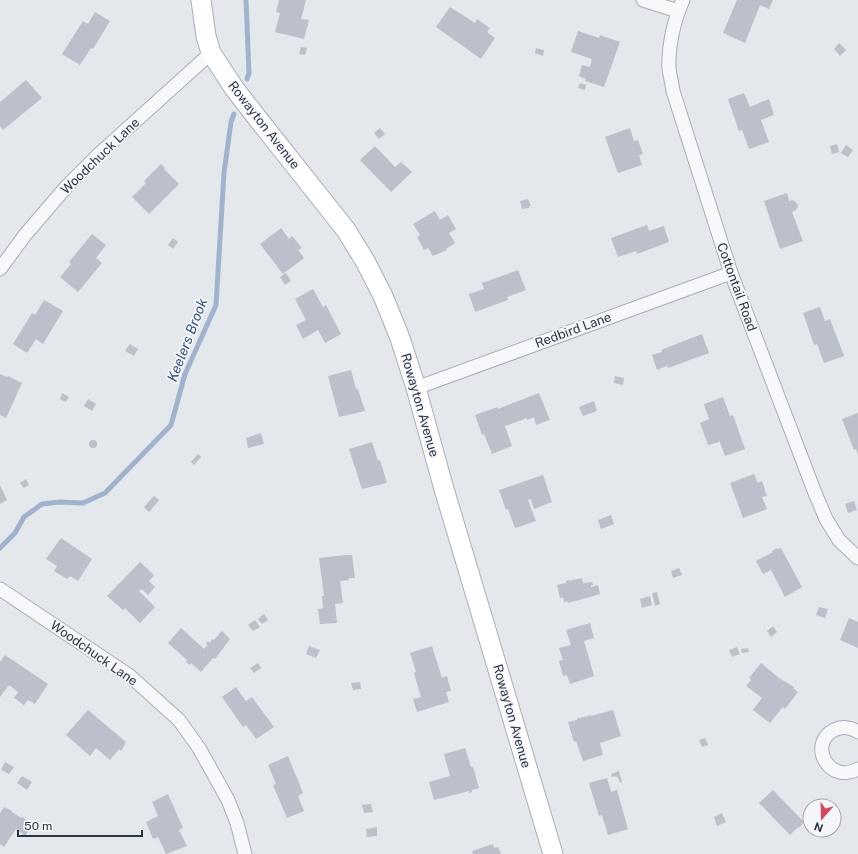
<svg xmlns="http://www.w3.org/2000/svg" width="858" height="854" viewBox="0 0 858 854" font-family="'Public Sans',sans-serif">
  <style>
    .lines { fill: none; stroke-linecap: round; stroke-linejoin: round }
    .stream { stroke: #9fb4cc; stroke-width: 5 }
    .building { fill: #bbc0ca }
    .street-casing { stroke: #a9aeb7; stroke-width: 15 }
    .secondary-casing { stroke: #a9aeb7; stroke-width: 21 }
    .street { stroke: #f7f8fa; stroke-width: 13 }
    .secondary { stroke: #fff; stroke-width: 19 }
    .labels { text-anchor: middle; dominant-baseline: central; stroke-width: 3.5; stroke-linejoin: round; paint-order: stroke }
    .street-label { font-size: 13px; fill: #2b3445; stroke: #f4f6f9 }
    .water-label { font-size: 14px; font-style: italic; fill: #34527a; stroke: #f4f6f9 }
  </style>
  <rect width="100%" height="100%" fill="#e4e7ec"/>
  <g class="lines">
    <g class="stream">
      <polyline points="246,0 249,73 247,79"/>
      <polyline points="0,548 15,533 24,517 42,504 60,502 83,503 105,493 171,425 185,374 216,305 224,173 231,122 234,114"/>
    </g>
  </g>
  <g class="building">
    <polygon points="279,0 306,0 301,19 309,20 304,39 275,32 280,13 276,12"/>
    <polygon points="737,0 773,0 769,9 760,5 745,43 723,33"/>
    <polygon points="450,7 475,23 477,19 490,28 487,32 495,38 481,59 436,27"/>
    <polygon points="95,12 110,21 93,49 91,48 80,65 62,54 83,21 88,24"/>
    <polygon points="578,31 599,38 600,35 620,42 604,87 585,81 586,79 579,76 582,65 590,67 592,59 571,52"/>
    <polygon points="839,43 846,50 840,56 834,49"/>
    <polygon points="301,47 307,48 305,55 299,54"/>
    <polygon points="536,48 544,50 543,56 535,53"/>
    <polygon points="26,80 42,98 3,130 0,126 0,102"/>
    <polygon points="580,83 586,85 585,90 578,88"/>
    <polygon points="744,93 750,107 769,99 774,115 761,120 769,142 749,149 742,130 739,131 728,99"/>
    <polygon points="380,128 385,134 379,139 374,133"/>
    <polygon points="630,128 634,141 638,140 643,154 639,155 642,165 618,173 605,137"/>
    <polygon points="837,144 839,152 832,154 830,146"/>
    <polygon points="846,145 853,150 848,157 841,153"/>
    <polygon points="375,146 395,167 401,162 412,172 391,192 360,160"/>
    <polygon points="161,164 165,168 164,169 179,184 149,214 132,197 146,183 144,181"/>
    <polygon points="787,193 789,201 792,200 796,202 798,206 796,210 792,212 803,241 780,249 764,201"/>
    <polygon points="528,199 531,206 529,206 529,208 522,209 520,201"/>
    <polygon points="435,211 440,220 448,215 456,229 449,233 455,243 446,249 447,250 433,256 428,248 424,250 417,237 420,235 413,224"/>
    <polygon points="647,225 649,231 664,226 669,242 637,254 636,251 618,257 611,238"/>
    <polygon points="281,228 289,239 292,236 302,248 298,250 304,258 283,274 260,244"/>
    <polygon points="92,234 106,245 96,258 102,263 78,292 60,277 71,264 69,262"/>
    <polygon points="173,238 178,242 173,249 168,245"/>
    <polygon points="518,270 526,290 507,297 508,300 475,312 469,294 484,289 482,283"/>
    <polygon points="286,273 291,281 285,285 280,277"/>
    <polygon points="313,289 323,307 326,305 341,334 325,343 318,330 303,339 296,325 306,320 295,299"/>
    <polygon points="44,300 63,311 43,344 36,339 27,353 13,344 32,313 35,315"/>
    <polygon points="820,307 825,321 830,319 844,356 824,363 817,344 814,345 803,313"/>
    <polygon points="702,334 709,353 668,368 667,366 657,370 652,355 662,352 661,350"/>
    <polygon points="130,344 138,349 134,356 125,351"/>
    <polygon points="351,370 356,389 358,389 365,411 339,417 328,376"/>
    <polygon points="0,374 7,377 8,376 22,383 6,418 0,415"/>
    <polygon points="615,376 624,378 623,385 614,383"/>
    <polygon points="62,393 69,397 66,402 60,399"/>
    <polygon points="539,393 550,420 536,425 534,417 527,420 527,418 505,426 512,446 492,454 484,434 482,435 475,415 498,407 498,409"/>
    <polygon points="723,397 730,416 733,415 745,449 725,456 719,440 719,442 708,445 700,423 709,419 704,404"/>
    <polygon points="88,399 96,404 92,411 84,406"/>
    <polygon points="594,401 597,411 583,416 579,407"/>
    <polygon points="858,413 858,455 856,449 854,450 842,419"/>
    <polygon points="261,433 264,444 248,448 246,438"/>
    <circle cx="93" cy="444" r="4"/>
    <polygon points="372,442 378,461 380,460 387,483 362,489 349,449"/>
    <polygon points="198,454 201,457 194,465 191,462"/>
    <polygon points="754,474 758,483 762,481 767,496 762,497 767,509 743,518 730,483"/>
    <polygon points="543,475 552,502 534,509 531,499 528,500 536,521 515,528 508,509 506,510 499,490"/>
    <polygon points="26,479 29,485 24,488 20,483"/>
    <polygon points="0,485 7,500 0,504"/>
    <polygon points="154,496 159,500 149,512 144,507"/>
    <polygon points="854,501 857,510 848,513 845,504"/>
    <polygon points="611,515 614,524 601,529 598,520"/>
    <polygon points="61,538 92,559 78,581 70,576 67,579 54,571 57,566 46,559"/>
    <polygon points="777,548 778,549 781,548 802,587 785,597 771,570 763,574 756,561 773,552 772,551"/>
    <polygon points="346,555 352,555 355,578 349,578 349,580 340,581 343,603 335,604 337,623 320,624 318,609 323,608 322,596 324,596 319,558"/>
    <polygon points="140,562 154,575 149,581 155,587 148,595 142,589 139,591 155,607 140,623 125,608 123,610 107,596"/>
    <polygon points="679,568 682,575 673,578 671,571"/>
    <polygon points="582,578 583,583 592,582 593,585 591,585 591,587 598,585 600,594 568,603 567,601 564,602 563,597 560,598 557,585 566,583 566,581 569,580 569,581"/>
    <polygon points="657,592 660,604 655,606 652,593"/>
    <polygon points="650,596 652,605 642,608 640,599"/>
    <polygon points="819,607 828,609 825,618 816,615"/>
    <polygon points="264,614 268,620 262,624 258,619"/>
    <polygon points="849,618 858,622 858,648 840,640"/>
    <polygon points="255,620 260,627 253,631 248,625"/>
    <polygon points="590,623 594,638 584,641 594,676 570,684 567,675 563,676 559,661 563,660 559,648 571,645 566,630"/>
    <polygon points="773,626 777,632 771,637 767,631"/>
    <polygon points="181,628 204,649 208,645 206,644 208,641 210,643 212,639 214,640 222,631 230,639 215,659 213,658 201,672 191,663 190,665 186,662 187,660 168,643"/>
    <polygon points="309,646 320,650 316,658 306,654"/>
    <polygon points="432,646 442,678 447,676 451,691 446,692 449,702 417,712 413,699 421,697 414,673 416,672 410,653"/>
    <polygon points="737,647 740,654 732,657 729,650"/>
    <polygon points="748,648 749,652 742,653 741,649"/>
    <polygon points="5,655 48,684 35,704 28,700 24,705 14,698 18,692 9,685 0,697 0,662"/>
    <polygon points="258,663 261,668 254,673 250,668"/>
    <polygon points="761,663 779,678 794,687 793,688 798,692 785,709 783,707 770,723 753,710 762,698 746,686 751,680 749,678"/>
    <polygon points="360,682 361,689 353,690 351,683"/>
    <polygon points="236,687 246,701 252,697 274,727 256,739 246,725 243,727 222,697"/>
    <polygon points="88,710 126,742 121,751 119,749 110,760 96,748 90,756 66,735"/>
    <polygon points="613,710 621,736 600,743 603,755 583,761 576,741 574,742 568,722 577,720 577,718 579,718 591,715 591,716"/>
    <polygon points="705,738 708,745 702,747 699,740"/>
    <polygon points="465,748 471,767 473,767 479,788 472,790 472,792 469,793 469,791 434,800 429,782 450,776 444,754"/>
    <polygon points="288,756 303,793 298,796 304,811 287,818 273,785 276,784 268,765"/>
    <polygon points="5,762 14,767 9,774 1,770"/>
    <polygon points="619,771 622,782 620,783 618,777 616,777 615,776 612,777 611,774"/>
    <polygon points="22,776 32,782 27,790 17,783"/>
    <polygon points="607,778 611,792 617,790 628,829 608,835 602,815 599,816 589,783"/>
    <polygon points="773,790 804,822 799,828 798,827 790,835 759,803"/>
    <polygon points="168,794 183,828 179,830 187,846 166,854 158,837 153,839 146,822 158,816 152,802"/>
    <polygon points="371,804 373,812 364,813 362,805"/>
    <polygon points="4,807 12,811 12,812 21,818 22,817 33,824 25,836 16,829 4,847 0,844 0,813"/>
    <polygon points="722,813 726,822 717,826 714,817"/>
    <polygon points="377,827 377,836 367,837 366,829"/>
    <polygon points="493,844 494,848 498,847 501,854 473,854 472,851"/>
  </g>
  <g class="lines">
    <g class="street-casing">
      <g id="street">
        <polyline points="643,0 678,11"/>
        <path d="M683,0C674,20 668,46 669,69C670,76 672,83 673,91L731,273L815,493L826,519L839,540L858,558"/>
        <polyline points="0,269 25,235 67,186 98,155 211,53"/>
        <polyline points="416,388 731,273"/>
        <polyline points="0,589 130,676 179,720 199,748 228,800 237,823 245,854"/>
        <path d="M858,732C851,727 842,726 834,730C807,744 829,785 858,769"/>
      </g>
    </g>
    <g class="secondary-casing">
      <polyline id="secondary" points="201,0 206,36 211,53 234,88 258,119 346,230 365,261 383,296 400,338 416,388 444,489 553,854"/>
    </g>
    <use href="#street" class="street"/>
    <use href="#secondary" class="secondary"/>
  </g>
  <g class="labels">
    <g class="street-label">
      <text transform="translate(264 125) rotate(52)">Rowayton Avenue</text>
      <text transform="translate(100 156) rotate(-44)">Woodchuck Lane</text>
      <text transform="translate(737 287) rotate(70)">Cottontail Road</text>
      <text transform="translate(573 330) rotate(-20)">Redbird Lane</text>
      <text transform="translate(420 405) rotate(74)">Rowayton Avenue</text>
      <text transform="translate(94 653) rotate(35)">Woodchuck Lane</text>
      <text transform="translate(512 716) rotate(74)">Rowayton Avenue</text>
    </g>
    <g class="water-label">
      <text transform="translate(187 340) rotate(-69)">Keelers Brook</text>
    </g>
  </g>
  <g transform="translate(822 818) rotate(200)"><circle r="19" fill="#f4f6f9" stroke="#a4a8b1"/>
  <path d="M0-3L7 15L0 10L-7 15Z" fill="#d1495b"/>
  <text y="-6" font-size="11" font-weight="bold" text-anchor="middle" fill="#2b3445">N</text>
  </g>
  <path d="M18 830v6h124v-6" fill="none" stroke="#2b3445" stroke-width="2"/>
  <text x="24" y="830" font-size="12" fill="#2b3445" stroke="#f4f6f9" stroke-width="3" paint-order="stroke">50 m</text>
</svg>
